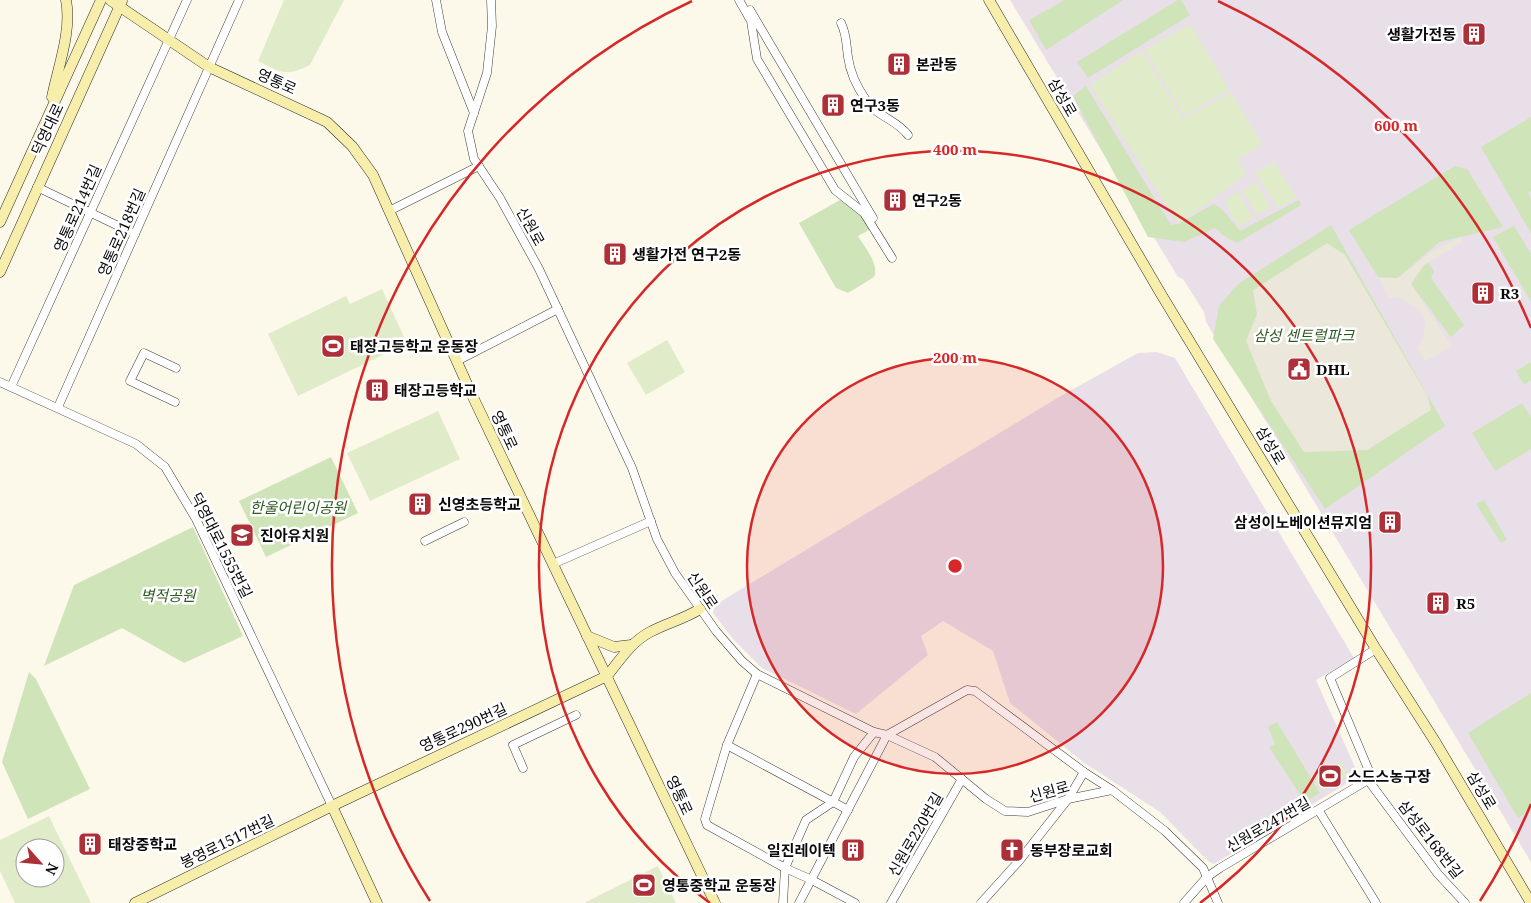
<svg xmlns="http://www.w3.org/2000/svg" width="1531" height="903" viewBox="0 0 1531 903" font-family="'Noto Serif','Noto Sans KR',serif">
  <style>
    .industrial { fill: #e8dfe9 }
    .green { fill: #cfe4b8 }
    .pitch { fill: #e0ecc9; fill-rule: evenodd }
    .plaza { fill: #ebe7db }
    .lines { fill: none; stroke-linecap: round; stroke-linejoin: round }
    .street-casing { stroke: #3e3e3e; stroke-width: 9 }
    .secondary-casing { stroke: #2d2d2d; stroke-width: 11 }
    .street { stroke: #fff; stroke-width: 8 }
    .secondary { stroke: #f7eeab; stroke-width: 10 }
    .ring { fill: none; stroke: #d62828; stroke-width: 2.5 }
    .labels { text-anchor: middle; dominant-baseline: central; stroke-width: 5; stroke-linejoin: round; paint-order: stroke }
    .poi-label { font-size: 15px; font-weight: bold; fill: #0b0b0b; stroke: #fff; text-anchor: start }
    .street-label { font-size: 15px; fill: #0b0b0b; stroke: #fff }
    .park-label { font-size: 15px; font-style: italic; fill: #2f5b22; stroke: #fff }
    .centre { fill: #d62828; stroke: #fff; stroke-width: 2.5 }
    .ring-label { font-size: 15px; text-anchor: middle; font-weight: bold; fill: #d62828; stroke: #fff; stroke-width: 5; stroke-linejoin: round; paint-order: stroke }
  </style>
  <rect width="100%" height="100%" fill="#fdf9ea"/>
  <g class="industrial">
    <polygon points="1010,0 1531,0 1531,862 1206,322 1204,312 1183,279 1178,277"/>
    <polygon points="1157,352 1175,358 1354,658 1316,680 1359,776 1214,864 1209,862 1160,812 1083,762 1010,703 993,651 943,621 921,636 928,655 856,714 762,668 734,640 713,613 715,605 1059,397 1138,353"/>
  </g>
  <g class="green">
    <polygon points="1065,0 1123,0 1046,50 1029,20"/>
    <polygon points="1178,0 1181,0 1190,15 1088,78 1077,62"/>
    <polygon points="1086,86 1171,225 1178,224 1214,204 1222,209 1240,231 1299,200 1301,205 1237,243 1224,236 1215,228 1184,242 1148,237 1073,96"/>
    <polygon points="1531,117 1531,191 1528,193 1531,199 1531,233 1481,147"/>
    <polygon points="1455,166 1467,169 1503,227 1439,242 1398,278 1378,277 1349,230"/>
    <path d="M840,200L861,214L871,229L858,236C864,246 880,265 874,277L848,293L836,288L799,223Z"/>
    <polygon points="1331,225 1445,426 1325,509 1213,339 1219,306 1238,284"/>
    <polygon points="1514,226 1531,254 1531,302 1493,237"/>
    <polygon points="1427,261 1434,271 1431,278 1464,325 1451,337 1411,284"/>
    <polygon points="1531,362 1531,380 1524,385 1516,371"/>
    <polygon points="1522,403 1531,417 1531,449 1495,471 1472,433"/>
    <polygon points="331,457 358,513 266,557 239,501"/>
    <polygon points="1484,500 1507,540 1501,543 1476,504"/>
    <polygon points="193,527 243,636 184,663 122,628 44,666 74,585"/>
    <polygon points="29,672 36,679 90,789 28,819 2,762"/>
    <polygon points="1531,693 1531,810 1518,818 1468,733"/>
    <polygon points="1277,722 1320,793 1305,802 1269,747 1275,744 1268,727"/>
  </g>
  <g class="pitch">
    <path d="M284,0H344L310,65C286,77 281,73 258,61Z"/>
    <polygon points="1190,24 1229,89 1184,116 1145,50"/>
    <polygon points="1142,51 1183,119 1231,92 1262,144 1238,160 1246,175 1178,224 1090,85"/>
    <polygon points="1274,162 1296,197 1278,208 1255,173"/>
    <polygon points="1256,182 1271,207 1257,215 1242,190"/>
    <polygon points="1238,192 1253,218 1239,227 1224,201"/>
    <polygon points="382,289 404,337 392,342 395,349 298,396 268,334 346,296 350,304"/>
    <polygon points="667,340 685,372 646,395 627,363"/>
    <polygon points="438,411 460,459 370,501 347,453"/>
    <polygon points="1340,760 1348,775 1323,791 1312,777"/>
    <path d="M49,816L91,903H15L0,871V840ZM25,848H55V878H25Z"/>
    <polygon points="658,866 676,903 584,903"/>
  </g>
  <g class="plaza">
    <polygon points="1460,237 1462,242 1423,266 1411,284 1452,346 1425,362 1417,348 1424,335 1425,321 1419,310 1399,297 1389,298 1378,278 1398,278 1429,253"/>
    <polygon points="1327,243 1345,255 1427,395 1431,410 1367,450 1304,452 1271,401 1246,341 1257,314 1253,290"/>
  </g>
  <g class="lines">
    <g class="street-casing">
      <g id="street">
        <polyline points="436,0 442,32 474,113"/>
        <polyline points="491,0 492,26 487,73 468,131 474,159 500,198 539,269 632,468 657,539 675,573 716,631 742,661 757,674 874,732 887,735 935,757 986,799 1005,811 1028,812 1068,799 1112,790 1165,831 1203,868 1218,903"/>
        <polyline points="739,0 751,21 757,59 835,190 864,213 892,258"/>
        <polyline points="750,10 873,218"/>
        <path d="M841,23C847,35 846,44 848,57C850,73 857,87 866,100C876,116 897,120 908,135"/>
        <polyline points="37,187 135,234"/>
        <polyline points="389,211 479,166"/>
        <polyline points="457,361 558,309"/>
        <polyline points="0,382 136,444 165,467 196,519 332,806"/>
        <polyline points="11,387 187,0"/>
        <polyline points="175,402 130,381 144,353 176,368"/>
        <polyline points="58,407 239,0"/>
        <polyline points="425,541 464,522"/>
        <polyline points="553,564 651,521"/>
        <polyline points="757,674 727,745 705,819 707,825 785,868 812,880 855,903"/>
        <polyline points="727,745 848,810"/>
        <polyline points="523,768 513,745 576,715"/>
        <polyline points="1368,780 1372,778 1330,678 1376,649"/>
        <polyline points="1368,780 1438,874 1465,903"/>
        <polyline points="1319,811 1376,903"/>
        <polyline points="783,903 785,868 806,820 833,802 854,757 874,732"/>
        <polyline points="799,903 887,735 967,690 975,691 1084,772 1112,790"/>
        <polyline points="891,903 962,779"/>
        <polyline points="981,903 1019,861 1068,799 1084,772"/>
        <polyline points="1184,903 1207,877 1220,868 1368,780"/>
      </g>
    </g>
    <g class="secondary-casing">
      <g id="secondary">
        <polyline points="110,0 209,67 327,122 352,146 373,175 472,395 715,903"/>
        <polyline points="989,0 1161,294 1376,649 1436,743 1531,903"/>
        <path d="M52,97C58,67 72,31 66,0"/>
        <polyline points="0,222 101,0"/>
        <polyline points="0,272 122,1"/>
        <polyline points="587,636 614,647 631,645"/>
        <polyline points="332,806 377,903"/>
        <path d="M135,903L332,806L607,676C620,660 631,642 650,632C667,623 684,619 700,609"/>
      </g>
    </g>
    <use href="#street" class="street"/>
    <use href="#secondary" class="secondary"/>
  </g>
  <circle cx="955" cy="566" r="208" fill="#d62828" fill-opacity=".12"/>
  <g class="ring">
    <circle cx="955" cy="566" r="208"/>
    <path d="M710 903A416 416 0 1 1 1200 903"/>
    <path d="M1531 804A623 623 0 0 1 1480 901M430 901A623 623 0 0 1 692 1M1218 1A623 623 0 0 1 1531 328"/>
  </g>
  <defs>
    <g id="building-square" transform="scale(1.25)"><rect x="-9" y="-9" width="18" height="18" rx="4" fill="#ad3038" stroke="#fff"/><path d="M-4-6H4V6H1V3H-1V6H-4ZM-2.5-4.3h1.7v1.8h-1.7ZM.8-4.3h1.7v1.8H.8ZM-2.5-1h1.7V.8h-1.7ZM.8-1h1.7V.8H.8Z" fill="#fff"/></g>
    <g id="stadium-square" transform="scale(1.25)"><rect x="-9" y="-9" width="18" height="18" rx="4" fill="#ad3038" stroke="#fff"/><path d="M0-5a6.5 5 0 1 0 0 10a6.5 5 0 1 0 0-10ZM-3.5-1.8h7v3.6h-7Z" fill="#fff"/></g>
    <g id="civic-square" transform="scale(1.25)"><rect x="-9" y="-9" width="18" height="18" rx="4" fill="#ad3038" stroke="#fff"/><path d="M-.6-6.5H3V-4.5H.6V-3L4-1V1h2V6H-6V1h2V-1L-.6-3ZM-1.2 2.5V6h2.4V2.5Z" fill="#fff"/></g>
    <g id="school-square" transform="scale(1.25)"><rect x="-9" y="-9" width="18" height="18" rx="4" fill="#ad3038" stroke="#fff"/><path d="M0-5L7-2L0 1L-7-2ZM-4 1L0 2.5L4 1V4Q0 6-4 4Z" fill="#fff"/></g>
    <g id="church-square" transform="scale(1.25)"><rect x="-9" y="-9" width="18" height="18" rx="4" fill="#ad3038" stroke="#fff"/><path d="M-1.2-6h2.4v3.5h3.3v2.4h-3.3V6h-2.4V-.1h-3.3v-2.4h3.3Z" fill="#fff"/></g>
  </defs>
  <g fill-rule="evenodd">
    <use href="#building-square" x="1474" y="34"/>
    <use href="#building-square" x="899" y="64"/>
    <use href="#building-square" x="833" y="105"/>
    <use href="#building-square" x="895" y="200"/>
    <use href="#building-square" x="615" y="254"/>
    <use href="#building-square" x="1483" y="293"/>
    <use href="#stadium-square" x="333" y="346"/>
    <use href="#civic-square" x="1299" y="369"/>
    <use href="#building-square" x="377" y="390"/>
    <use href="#building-square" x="420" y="504"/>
    <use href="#building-square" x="1390" y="522"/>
    <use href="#school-square" x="242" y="535"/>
    <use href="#building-square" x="1438" y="603"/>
    <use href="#stadium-square" x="1330" y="776"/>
    <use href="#building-square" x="90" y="844"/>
    <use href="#building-square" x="853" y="850"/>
    <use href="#church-square" x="1012" y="850"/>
    <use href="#stadium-square" x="644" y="885"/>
  </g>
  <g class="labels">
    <g class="poi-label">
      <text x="1456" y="34" text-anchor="end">생활가전동</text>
      <text x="916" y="64">본관동</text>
      <text x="850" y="105">연구3동</text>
      <text x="912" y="200">연구2동</text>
      <text x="632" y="254">생활가전 연구2동</text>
      <text x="1500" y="293">R3</text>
      <text x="350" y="346">태장고등학교 운동장</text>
      <text x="1316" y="369">DHL</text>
      <text x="394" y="390">태장고등학교</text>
      <text x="438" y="504">신영초등학교</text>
      <text x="1372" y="522" text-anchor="end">삼성이노베이션뮤지엄</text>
      <text x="260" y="535">진아유치원</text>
      <text x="1456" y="603">R5</text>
      <text x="1348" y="776">스드스농구장</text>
      <text x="108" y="844">태장중학교</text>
      <text x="836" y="850" text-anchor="end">일진레이텍</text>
      <text x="1030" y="850">동부장로교회</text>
      <text x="662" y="885">영통중학교 운동장</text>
    </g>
    <g class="street-label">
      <text transform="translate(277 81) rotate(24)">영통로</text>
      <text transform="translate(1063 97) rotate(60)">삼성로</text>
      <text transform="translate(47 129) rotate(-65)">덕영대로</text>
      <text transform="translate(77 208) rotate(-66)">영통로214번길</text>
      <text transform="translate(531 226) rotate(61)">신원로</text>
      <text transform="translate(121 232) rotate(-66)">영통로218번길</text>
      <text transform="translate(505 430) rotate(65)">영통로</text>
      <text transform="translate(1271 445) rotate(59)">삼성로</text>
      <text transform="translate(222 545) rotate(63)">덕영대로1555번길</text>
      <text transform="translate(703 590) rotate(56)">신원로</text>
      <text transform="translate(463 727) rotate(-25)">영통로290번길</text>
      <text transform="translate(1482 790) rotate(59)">삼성로</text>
      <text transform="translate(1049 791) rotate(-16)">신원로</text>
      <text transform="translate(680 795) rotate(65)">영통로</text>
      <text transform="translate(1268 824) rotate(-30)">신원로247번길</text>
      <text transform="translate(915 834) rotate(-60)">신원로220번길</text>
      <text transform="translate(1431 839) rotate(52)">삼성로168번길</text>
      <text transform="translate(227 841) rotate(-26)">봉영로1517번길</text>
    </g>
    <g class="park-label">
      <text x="1304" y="335">삼성 센트럴파크</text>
      <text x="298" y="507">한울어린이공원</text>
      <text x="168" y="595">벽적공원</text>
    </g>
  </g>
  <circle cx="955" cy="566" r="8" class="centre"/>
  <g class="ring-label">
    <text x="1396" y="131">600 m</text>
    <text x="955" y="155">400 m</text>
    <text x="955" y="363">200 m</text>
  </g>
  <g transform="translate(40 863) rotate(117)"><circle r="24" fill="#ffffff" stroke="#9d9d9d"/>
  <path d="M0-4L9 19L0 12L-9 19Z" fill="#ad3038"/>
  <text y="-8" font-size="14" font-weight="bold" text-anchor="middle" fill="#0b0b0b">N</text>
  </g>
</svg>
